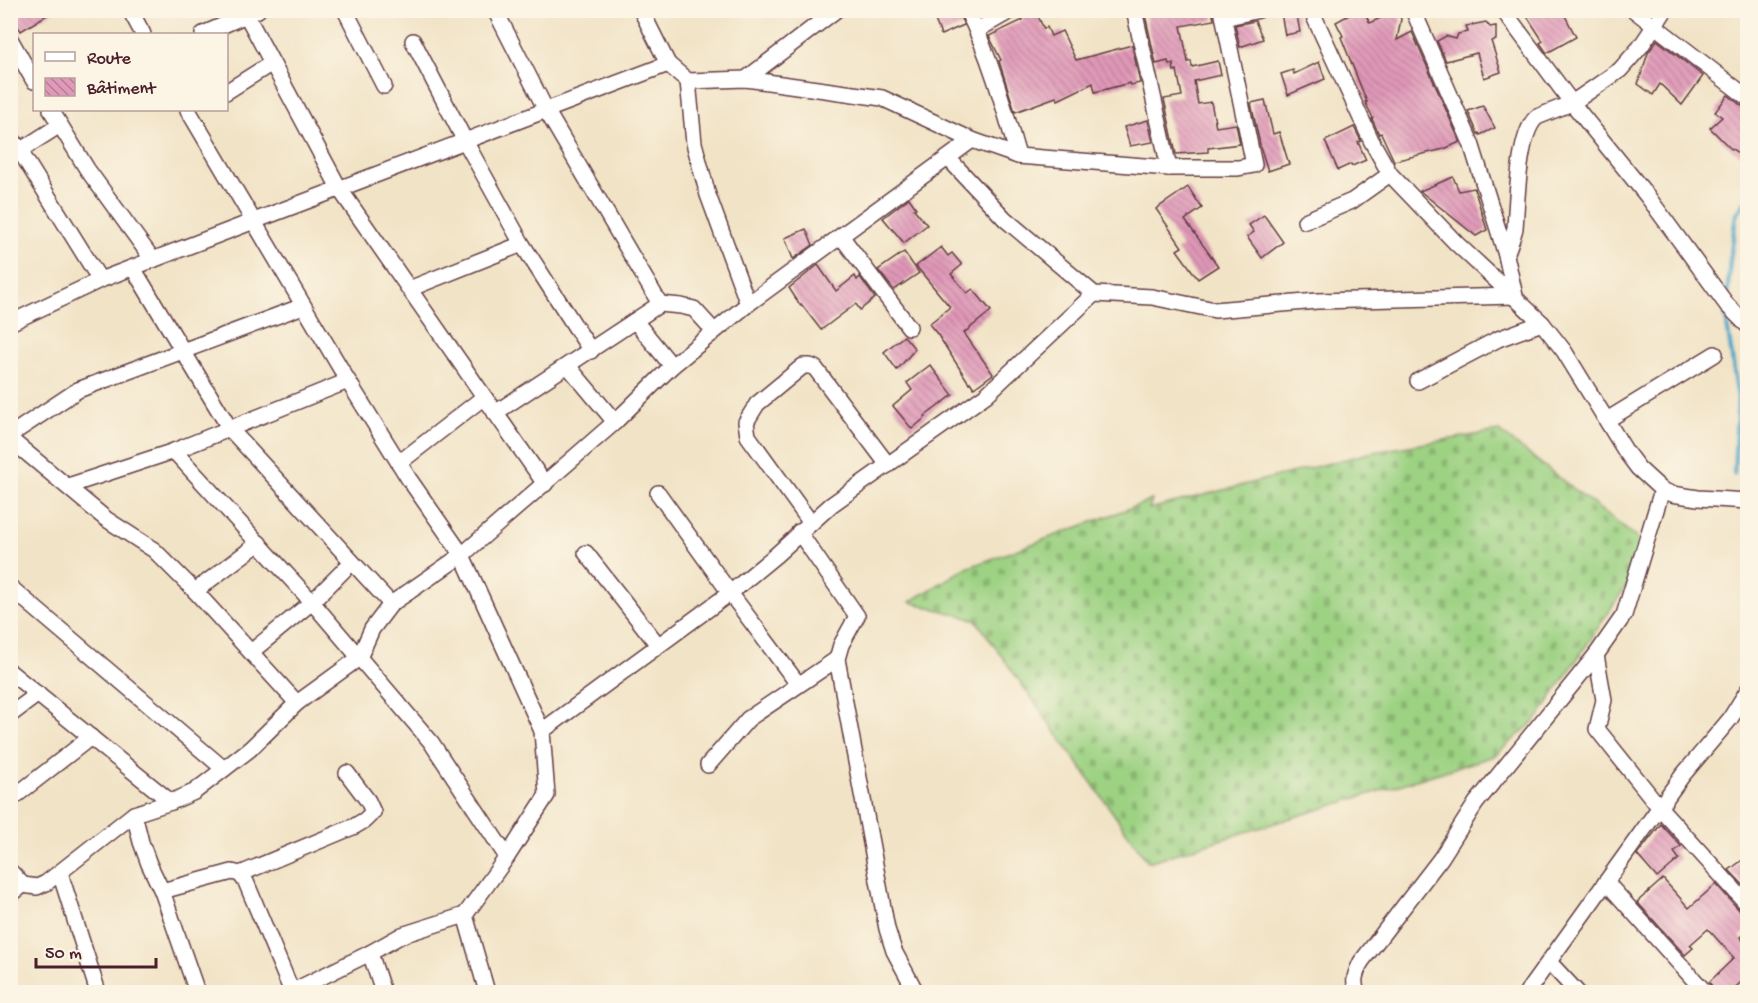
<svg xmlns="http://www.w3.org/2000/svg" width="1758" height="1003" viewBox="0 0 1758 1003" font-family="'Gochi Hand',sans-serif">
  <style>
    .cemetery { fill: url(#cemetery-stones); stroke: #747857; stroke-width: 1.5 }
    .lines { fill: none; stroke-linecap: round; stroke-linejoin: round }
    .stream { stroke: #4ca5c9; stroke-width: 4.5 }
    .building { fill: url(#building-back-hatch) }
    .street-casing { stroke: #633c42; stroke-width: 18 }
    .street { stroke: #fff; stroke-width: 15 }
  </style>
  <defs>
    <pattern id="cemetery-stones" width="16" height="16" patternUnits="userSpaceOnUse" patternTransform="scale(1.5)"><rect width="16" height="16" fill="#9dd283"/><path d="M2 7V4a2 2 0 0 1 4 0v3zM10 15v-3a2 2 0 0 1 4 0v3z" fill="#89b471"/></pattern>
    <pattern id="building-back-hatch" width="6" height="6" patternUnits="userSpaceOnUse" patternTransform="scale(1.5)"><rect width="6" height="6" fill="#e099b8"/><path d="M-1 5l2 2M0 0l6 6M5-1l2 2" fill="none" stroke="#b87c96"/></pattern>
  </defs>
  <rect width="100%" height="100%" fill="#fcf5e5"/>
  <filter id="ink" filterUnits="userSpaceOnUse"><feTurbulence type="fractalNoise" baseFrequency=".0167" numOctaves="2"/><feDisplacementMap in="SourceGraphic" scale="12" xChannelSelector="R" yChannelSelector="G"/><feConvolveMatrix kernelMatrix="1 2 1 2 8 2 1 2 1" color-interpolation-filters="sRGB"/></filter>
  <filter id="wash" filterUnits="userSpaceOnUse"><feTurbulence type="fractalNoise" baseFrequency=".008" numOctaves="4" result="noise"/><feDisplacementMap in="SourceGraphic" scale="24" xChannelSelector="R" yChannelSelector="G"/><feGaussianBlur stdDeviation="1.35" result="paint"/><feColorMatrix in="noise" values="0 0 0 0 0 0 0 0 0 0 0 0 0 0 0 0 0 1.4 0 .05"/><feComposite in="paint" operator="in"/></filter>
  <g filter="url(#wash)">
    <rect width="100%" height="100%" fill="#f1e3c6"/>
    <polygon class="cemetery" points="1499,431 1651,549 1537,719 1494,756 1148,862 976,620 910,602 964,569 1152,500 1149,509 1373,452"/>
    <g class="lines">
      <g class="stream">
        <polyline points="1727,299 1730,261 1736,215 1748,198"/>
        <polyline points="1726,310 1726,317 1738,398 1734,474"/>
      </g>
    </g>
    <g id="blocks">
      <g class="building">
        <polygon points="10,10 55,10 21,31 10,15"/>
        <polygon points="931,10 957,10 964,25 941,35"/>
        <polygon points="1032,10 1035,10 1044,29 1047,27 1051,36 1062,31 1076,60 1132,45 1140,83 1131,85 1130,83 1095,92 1093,83 1058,100 1056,97 1015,112 999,61 1001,60 989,36 1023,20 1021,16"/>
        <polygon points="1144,10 1212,10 1214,20 1181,26 1188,62 1191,61 1192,67 1218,61 1221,75 1194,81 1198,104 1211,102 1216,127 1236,124 1240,144 1208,148 1208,152 1176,154 1164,99 1182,96 1177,70 1174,71 1173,64 1169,65 1168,61 1156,64"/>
        <polygon points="1292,10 1296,10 1300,32 1285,35 1281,13"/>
        <polygon points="1358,10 1363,10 1370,23 1397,10 1401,19 1397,40 1412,32 1460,142 1444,149 1394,161 1381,133 1379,134 1372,119 1373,118 1365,102 1367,102 1341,37 1343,36 1336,22"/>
        <polygon points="1523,10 1562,10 1576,37 1547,53 1540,43 1543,41"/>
        <polygon points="1255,21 1263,39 1240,47 1235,25"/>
        <polygon points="1486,22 1490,27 1496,26 1496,40 1491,41 1501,72 1484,78 1477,53 1446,61 1437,41 1446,36 1456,39 1458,34 1468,32 1466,26"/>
        <polygon points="1657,40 1703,76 1682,105 1660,84 1653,95 1638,84 1648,53"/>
        <polygon points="1319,62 1325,79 1288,95 1281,74 1293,70 1294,74"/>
        <polygon points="1728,95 1742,106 1748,108 1748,128 1741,135 1748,140 1748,159 1730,148 1710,128 1722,117 1715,112"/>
        <polygon points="1265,100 1273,134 1279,132 1289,164 1268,171 1261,149 1251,103"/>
        <polygon points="1483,106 1495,128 1480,135 1479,133 1478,134 1468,111"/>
        <polygon points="1148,120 1153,142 1130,146 1124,127"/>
        <polygon points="1354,127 1361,141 1358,142 1366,160 1352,166 1351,164 1338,170 1325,141"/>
        <polygon points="1453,177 1459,191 1474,188 1487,230 1476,236 1420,191"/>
        <polygon points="1188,187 1202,208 1185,220 1218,266 1198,279 1177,250 1182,247 1156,209"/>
        <polygon points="909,198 916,208 914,209 927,225 904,243 883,218"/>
        <polygon points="1264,215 1283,242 1262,258 1247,237 1254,232 1249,225"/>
        <polygon points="806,229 813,245 793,259 785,238"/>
        <polygon points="941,247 948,256 952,253 962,265 951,274 967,293 973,289 991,311 964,333 993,374 974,388 970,382 969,383 938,335 929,324 950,307 916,266"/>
        <polygon points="904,252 919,273 894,290 878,270"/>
        <polygon points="818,265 836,291 855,276 857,280 860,277 875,298 860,310 856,304 853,306 821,330 801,304 800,305 789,288"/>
        <polygon points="904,336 915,349 897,370 884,352"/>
        <polygon points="930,365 953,395 925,416 926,417 912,429 893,406 912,390 907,383"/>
        <polygon points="1661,824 1681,846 1674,852 1679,859 1657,878 1637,855"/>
        <polygon points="1748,856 1748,890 1729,870"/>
        <polygon points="1663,879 1689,908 1716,884 1741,912 1748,914 1748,930 1740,937 1748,946 1748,976 1729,993 1714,993 1714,989 1709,982 1734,958 1708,929 1690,945 1693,948 1685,955 1637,902"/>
      </g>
    </g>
  </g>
  <g filter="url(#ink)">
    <use href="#blocks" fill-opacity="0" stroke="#633c42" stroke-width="1.5"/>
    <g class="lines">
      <g class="street-casing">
        <g id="street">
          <polyline points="130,10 143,34"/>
          <polyline points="345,10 384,86"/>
          <polyline points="495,10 546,110 660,304"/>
          <polyline points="641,10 668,64 688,81 746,79 882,98 972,140 1018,156 1169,168 1238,168 1254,165 1222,10"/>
          <path d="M967,10C990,56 1004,107 1018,156"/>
          <polyline points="1134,10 1169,168"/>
          <polyline points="1311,10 1371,140 1390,174 1456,243 1542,323 1564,351 1626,452 1638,468 1662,490 1672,494 1698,498 1748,501"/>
          <polyline points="1503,10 1572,103 1648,197 1727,305 1748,326"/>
          <polyline points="1634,10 1748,98"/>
          <polyline points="247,16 339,188 545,484"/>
          <polyline points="1224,18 1259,10"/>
          <polyline points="977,30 1012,10"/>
          <polyline points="203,34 258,10"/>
          <polyline points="10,39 34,81"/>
          <polyline points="413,41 465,141 522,244 591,351"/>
          <polyline points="746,79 836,10"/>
          <polyline points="688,81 694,143 708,195 748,304"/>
          <polyline points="226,92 272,63"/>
          <polyline points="51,110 87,169 153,260"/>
          <polyline points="188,110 348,381 409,479 462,555 542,731 547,795 507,857 465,915 402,935 370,953 291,992"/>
          <polyline points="10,135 100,280"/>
          <polyline points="10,157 60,125"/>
          <polyline points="948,158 1005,219 1094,294 1152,297 1215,310 1317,301 1515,296 1506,255 1471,143 1413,10"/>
          <polyline points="1305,221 1352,201 1390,174"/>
          <polyline points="841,236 909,327"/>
          <path d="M1506,255C1509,246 1513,237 1515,228C1517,203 1518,132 1537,117L1572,103L1620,70L1641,46L1665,10"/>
          <polyline points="133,268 230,429 391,604"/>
          <polyline points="409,289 522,244"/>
          <polyline points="635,321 672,366"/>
          <polyline points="10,323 100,280 254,221 668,64"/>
          <polyline points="568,366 615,422"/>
          <polyline points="1418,381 1498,339 1542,323"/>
          <polyline points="495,413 660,304 681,306 694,309 714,331"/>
          <polyline points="1607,420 1715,354"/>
          <polyline points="10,435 78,390 303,306"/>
          <polyline points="10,439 106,519 154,550 195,591 297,703"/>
          <polyline points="174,451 312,602 431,742 507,857"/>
          <polyline points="399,463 484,397"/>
          <polyline points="68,486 174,451 348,381"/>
          <polyline points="1662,490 1624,615 1596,655 1604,700 1597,729 1660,808 1748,905"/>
          <polyline points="658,493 730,593 798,684"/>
          <polyline points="811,523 748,436 746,422 757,404 803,366 810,366 815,368 888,465"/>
          <polyline points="799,532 857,616 841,645 837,659 887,929 894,951 916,992"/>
          <polyline points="586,553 658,645"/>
          <polyline points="10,587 224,769"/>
          <polyline points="195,591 259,543"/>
          <polyline points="251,652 312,602 352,562"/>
          <polyline points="10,672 171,802"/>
          <polyline points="10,715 38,694"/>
          <polyline points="542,731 730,593 776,555 831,505 986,395 1094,294"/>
          <polyline points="708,765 748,719 837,659"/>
          <polyline points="10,800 91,737"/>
          <polyline points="134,814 141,842 149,864 162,891 197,992"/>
          <polyline points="10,871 23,885"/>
          <polyline points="60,873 98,992"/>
          <polyline points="240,874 355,826 365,820 373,812 368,801 347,773"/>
          <polyline points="1606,882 1705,992"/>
          <polyline points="162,891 232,872 240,874 246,882 292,992"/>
          <polyline points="10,895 23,885 37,887 46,883 134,814 171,802 194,792 250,749 297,703 359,658 372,629 391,604 462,555 615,422 672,366 748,304 972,140"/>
          <polyline points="465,915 487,992"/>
          <polyline points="370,953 383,992"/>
          <polyline points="1549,962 1577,992"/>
          <path d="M1357,992C1352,980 1356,973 1361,962L1441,858L1476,803L1596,655"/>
          <polyline points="1527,992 1682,776 1730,719 1748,690"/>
        </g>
      </g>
      <use href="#street" class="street"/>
    </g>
  </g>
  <rect width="1758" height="1003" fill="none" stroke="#fcf5e5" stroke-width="36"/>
  <rect x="33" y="33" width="195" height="78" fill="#fcf5e5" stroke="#b59f9b" stroke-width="1.5"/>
  <rect x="45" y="52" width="30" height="9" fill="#ffffff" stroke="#b59f9b" stroke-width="1.5"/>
  <text x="87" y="63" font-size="18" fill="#4a1f2b">Route</text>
  <rect x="45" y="78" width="30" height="18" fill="url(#building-back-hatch)" stroke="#b59f9b" stroke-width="1.5"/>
  <text x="87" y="93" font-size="18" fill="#4a1f2b">Bâtiment</text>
  <path d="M36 958v9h120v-9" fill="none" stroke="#4a1f2b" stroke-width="3"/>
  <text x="45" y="958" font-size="18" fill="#4a1f2b" stroke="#fcf5e5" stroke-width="4.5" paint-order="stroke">50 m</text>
</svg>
